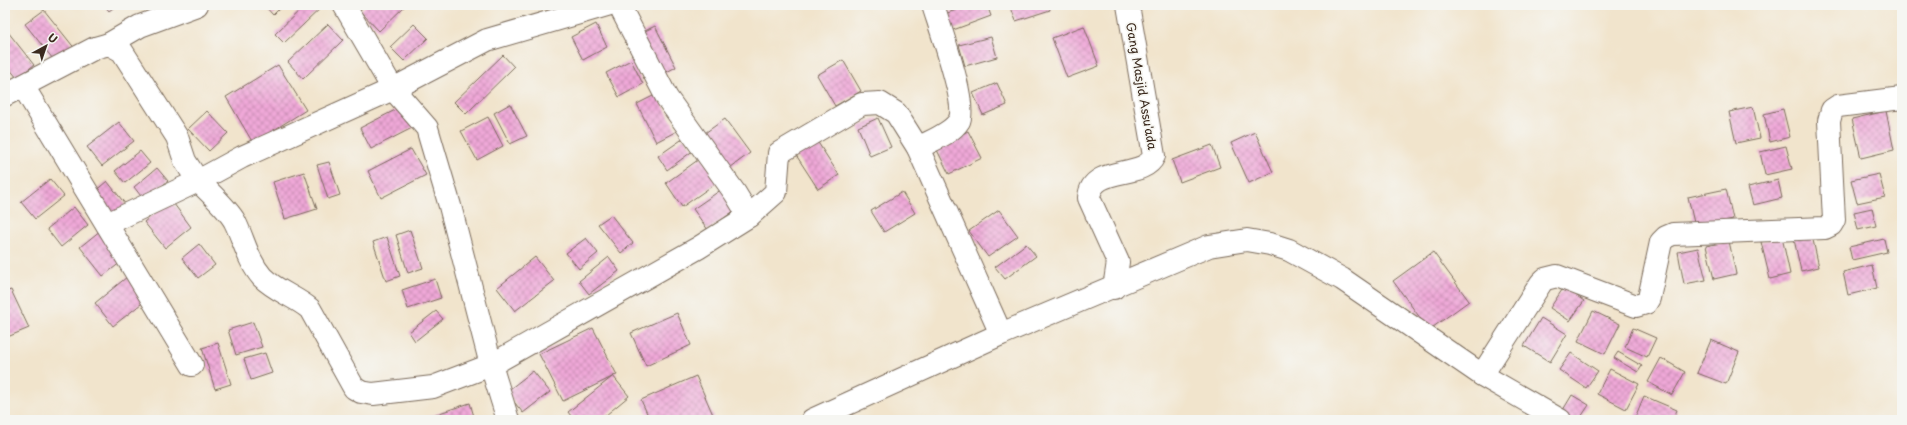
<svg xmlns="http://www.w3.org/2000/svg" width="1907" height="425" viewBox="0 0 1907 425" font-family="'Playpen Sans',sans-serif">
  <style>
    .building { fill: url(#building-cross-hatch) }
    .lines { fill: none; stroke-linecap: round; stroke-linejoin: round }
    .minor-casing { stroke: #7b6b5b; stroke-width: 24 }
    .minor { stroke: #fff; stroke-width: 22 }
    .labels { text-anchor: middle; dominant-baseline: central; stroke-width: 3.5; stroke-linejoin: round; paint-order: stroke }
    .street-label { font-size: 12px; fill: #3b2a1e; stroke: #f6f6f2 }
  </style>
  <defs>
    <pattern id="building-cross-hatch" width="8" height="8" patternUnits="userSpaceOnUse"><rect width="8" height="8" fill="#efa8d8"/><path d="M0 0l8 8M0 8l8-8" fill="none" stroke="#c389af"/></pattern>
  </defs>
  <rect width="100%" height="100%" fill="#f6f6f2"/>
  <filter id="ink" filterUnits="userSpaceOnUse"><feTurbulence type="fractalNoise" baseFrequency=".025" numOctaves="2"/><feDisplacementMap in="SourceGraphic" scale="8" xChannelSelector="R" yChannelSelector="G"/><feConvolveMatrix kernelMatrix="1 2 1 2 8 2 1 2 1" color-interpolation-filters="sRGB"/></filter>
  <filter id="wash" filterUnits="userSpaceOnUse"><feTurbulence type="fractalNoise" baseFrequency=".012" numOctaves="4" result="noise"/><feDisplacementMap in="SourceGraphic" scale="16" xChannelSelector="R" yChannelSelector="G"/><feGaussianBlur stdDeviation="0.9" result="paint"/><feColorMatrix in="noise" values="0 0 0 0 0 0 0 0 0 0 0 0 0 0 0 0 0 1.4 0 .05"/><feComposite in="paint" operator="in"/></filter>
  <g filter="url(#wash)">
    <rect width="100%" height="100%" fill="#f1e4cc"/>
    <g id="blocks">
      <g class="building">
        <polygon points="104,5 117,5 109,11"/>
        <polygon points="264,5 283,5 273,15"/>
        <polygon points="305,5 324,5 284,43 275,34"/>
        <polygon points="366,5 406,5 379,31 360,11"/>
        <polygon points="970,5 987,5 991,16 945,33 939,16"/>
        <polygon points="1010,5 1049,5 1050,10 1016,21"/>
        <polygon points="44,10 76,50 57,64 25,24"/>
        <polygon points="328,24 343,40 303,79 288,62"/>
        <polygon points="414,24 428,38 404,61 390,47"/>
        <polygon points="596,24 607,47 583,60 571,37"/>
        <polygon points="655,26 676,67 661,75 639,34"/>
        <polygon points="1084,26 1099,66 1067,78 1052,38"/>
        <polygon points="8,32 34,65 17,78 5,63 5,35"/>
        <polygon points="991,37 997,57 965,66 959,45"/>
        <polygon points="503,55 514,67 466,114 454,102"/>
        <polygon points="631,60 643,84 619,97 606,73"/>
        <polygon points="843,60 861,91 835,106 817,75"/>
        <polygon points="278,65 306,110 253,143 226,97"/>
        <polygon points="997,83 1007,105 983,115 973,93"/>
        <polygon points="657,94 677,131 656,142 637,104"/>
        <polygon points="510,104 527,136 510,144 494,113"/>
        <polygon points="403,106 414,127 371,149 360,128"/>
        <polygon points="1753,107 1760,138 1736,143 1729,112"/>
        <polygon points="1783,109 1790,137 1770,142 1764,114"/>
        <polygon points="207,111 228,133 209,151 188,129"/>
        <polygon points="1886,111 1894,150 1861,158 1852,119"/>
        <polygon points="488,117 503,146 477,160 461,131"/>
        <polygon points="878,118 891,147 870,156 858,127"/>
        <polygon points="725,119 750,153 727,170 702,135"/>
        <polygon points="119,122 134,141 102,166 87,147"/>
        <polygon points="968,131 982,158 949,174 936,148"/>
        <polygon points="1255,132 1273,172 1249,183 1231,143"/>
        <polygon points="684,138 694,150 667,170 658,156"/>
        <polygon points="817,141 839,175 818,189 796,155"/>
        <polygon points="1212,145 1220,167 1180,182 1172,160"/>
        <polygon points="1786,146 1792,169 1765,175 1760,152"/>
        <polygon points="411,149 426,175 381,198 368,171"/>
        <polygon points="140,151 150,163 125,183 115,171"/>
        <polygon points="702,157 719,181 682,207 666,183"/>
        <polygon points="329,162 340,195 328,199 317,165"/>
        <polygon points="157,168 168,181 144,200 134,187"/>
        <polygon points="304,172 317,209 285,219 273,182"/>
        <polygon points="1879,174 1885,197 1857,203 1851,180"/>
        <polygon points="50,179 64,196 35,219 21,202"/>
        <polygon points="1778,180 1782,198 1753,205 1748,187"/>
        <polygon points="107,181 126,205 112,216 93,193"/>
        <polygon points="725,187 739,207 708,230 693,209"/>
        <polygon points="1726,189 1733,219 1695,227 1688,197"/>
        <polygon points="902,192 915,213 884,232 871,211"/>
        <polygon points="171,200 191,227 165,248 144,222"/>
        <polygon points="74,207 88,225 61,247 47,229"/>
        <polygon points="1872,208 1876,226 1858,230 1854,212"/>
        <polygon points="999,210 1018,236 988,257 969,231"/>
        <polygon points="611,215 633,243 621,253 598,224"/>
        <polygon points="101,230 125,259 103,276 80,247"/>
        <polygon points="410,230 423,268 408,273 396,235"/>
        <polygon points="1811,231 1819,267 1801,271 1793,235"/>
        <polygon points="387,237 400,276 386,281 373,242"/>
        <polygon points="1782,237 1790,274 1770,279 1761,242"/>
        <polygon points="586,238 598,253 579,269 566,253"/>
        <polygon points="1884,239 1887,252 1852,260 1849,247"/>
        <polygon points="1729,241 1736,274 1714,279 1706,246"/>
        <polygon points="199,244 215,265 198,278 182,258"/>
        <polygon points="1026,244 1036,256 1005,279 995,267"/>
        <polygon points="1698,248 1706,280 1684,284 1678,252"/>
        <polygon points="1433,252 1469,301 1429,330 1393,281"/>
        <polygon points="535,257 554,281 515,311 497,288"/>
        <polygon points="609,257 619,271 589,294 579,281"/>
        <polygon points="1872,265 1877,288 1848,295 1843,272"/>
        <polygon points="127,277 146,300 113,326 95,303"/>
        <polygon points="435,279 441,298 408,309 402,290"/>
        <polygon points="1564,287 1584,301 1570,321 1550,308"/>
        <polygon points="11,290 29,328 5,338 5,292"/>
        <polygon points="436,311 443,319 415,341 409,332"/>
        <polygon points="1593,311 1620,324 1605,354 1578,341"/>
        <polygon points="677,313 691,345 646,366 631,333"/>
        <polygon points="1541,318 1567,334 1550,362 1524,346"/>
        <polygon points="253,322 262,347 236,355 228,330"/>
        <polygon points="593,328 617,375 613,376 629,396 600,420 574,420 568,412 612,377 563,401 539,354"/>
        <polygon points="1633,328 1656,338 1647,357 1625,347"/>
        <polygon points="1711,340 1739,352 1726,384 1697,373"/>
        <polygon points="218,343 231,384 215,389 202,348"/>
        <polygon points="1618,352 1642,366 1638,372 1614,358"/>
        <polygon points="265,353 272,373 251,380 244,359"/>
        <polygon points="1571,353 1598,371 1586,388 1559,370"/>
        <polygon points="1661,358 1685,372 1672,395 1648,382"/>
        <polygon points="1610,369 1639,384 1626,409 1597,394"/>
        <polygon points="533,371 550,392 523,413 506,392"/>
        <polygon points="696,376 714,417 707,420 650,420 641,400"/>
        <polygon points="1572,395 1589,405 1579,420 1568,420 1560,415"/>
        <polygon points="1644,396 1677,410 1673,420 1634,420"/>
        <polygon points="470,403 475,420 418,420"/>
      </g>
    </g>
  </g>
  <g filter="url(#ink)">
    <use href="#blocks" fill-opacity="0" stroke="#7b6b5b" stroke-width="1"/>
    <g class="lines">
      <g class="minor-casing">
        <g id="minor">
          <polyline points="344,5 393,89 427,128 450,206 491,365 508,420"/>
          <polyline points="619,5 667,98 735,193 749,216"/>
          <polyline points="109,44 140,26 197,5"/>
          <polyline points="23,86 192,365"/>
          <polyline points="5,95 95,48 109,44 122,51 177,137 185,161 198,181 242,157 393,89 487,40 607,5"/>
          <path d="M918,148C930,141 951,134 959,121C968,105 939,25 933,5"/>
          <path d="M107,224L198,181C208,191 229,210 235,222C244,240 248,261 262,277C276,291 296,297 310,309L354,388L361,392L373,394L433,387L491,365L698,248L749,216L776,192L779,153L862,104L880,103L896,113L918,148L1001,334"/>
          <path d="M1114,288L1118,262L1089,198C1091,164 1144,180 1154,156L1128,5"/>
          <polyline points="1482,375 1541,283 1545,279 1557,276 1636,306 1646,303 1649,298 1661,242 1666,237 1673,234 1825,228 1831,225 1834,220 1829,121 1832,110 1838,106 1902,98"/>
          <polyline points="812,420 1001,334 1209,246 1247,240 1270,244 1289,250 1342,279 1482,375 1560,420"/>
        </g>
      </g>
      <use href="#minor" class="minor"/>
    </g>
  </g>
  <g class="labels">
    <g class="street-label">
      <text transform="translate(1142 86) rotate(80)">Gang Masjid Assu'ada</text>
    </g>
  </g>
  <rect width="1907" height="425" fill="none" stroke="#f6f6f2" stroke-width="20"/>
  <g transform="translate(46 46) rotate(40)" stroke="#f6f6f2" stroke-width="3" paint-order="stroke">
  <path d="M0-3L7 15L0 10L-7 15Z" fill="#3b2a1e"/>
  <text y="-6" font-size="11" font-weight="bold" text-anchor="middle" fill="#3b2a1e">U</text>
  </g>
</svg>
